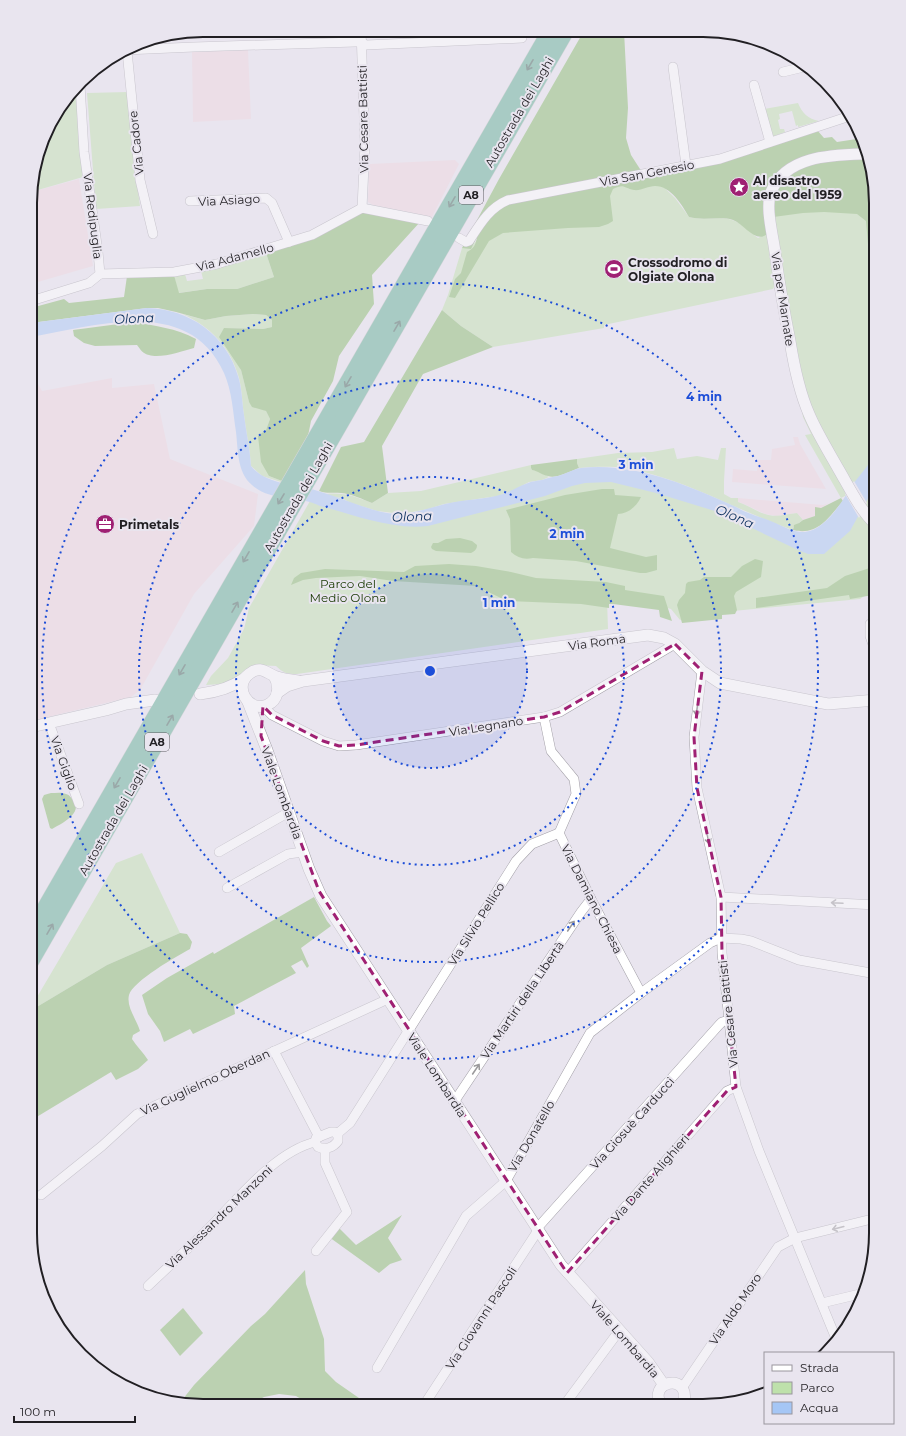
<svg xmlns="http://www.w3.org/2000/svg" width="906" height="1436" viewBox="0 0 906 1436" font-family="Montserrat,sans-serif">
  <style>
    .industrial { fill: #efd6de }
    .green { fill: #bee1ab }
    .forest { fill: #84b966 }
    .water { fill: #a5c6f5 }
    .pier { fill: #e9e5ef }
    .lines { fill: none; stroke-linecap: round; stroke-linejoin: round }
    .minor-casing { stroke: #a29fa7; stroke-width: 10 }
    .tertiary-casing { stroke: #a29fa7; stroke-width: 12 }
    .motorway-casing { stroke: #c5c5c6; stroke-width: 17 }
    .minor { stroke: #fff; stroke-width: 9 }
    .tertiary { stroke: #fff; stroke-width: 11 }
    .motorway { stroke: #5aac90; stroke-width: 16 }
    .oneway { stroke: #3b5e54 }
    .oneway2 { stroke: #9b9a9c }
    .marked { fill: none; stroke: #9f2073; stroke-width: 3; stroke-dasharray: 8 5; stroke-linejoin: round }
    .ring { fill: none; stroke: #1d4ed8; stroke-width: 2; stroke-dasharray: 2 4 }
    .labels { text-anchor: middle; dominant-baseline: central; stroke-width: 4; stroke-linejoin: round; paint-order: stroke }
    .shield { fill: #e9e5ef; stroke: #5d5a60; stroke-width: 1 }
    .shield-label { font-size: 11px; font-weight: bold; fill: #211f23 }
    .street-label { font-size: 12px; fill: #211f23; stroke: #e9e5ef }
    .poi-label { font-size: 12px; font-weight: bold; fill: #211f23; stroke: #e9e5ef; text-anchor: start }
    .park-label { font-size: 12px; fill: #183900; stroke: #e9e5ef }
    .water-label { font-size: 13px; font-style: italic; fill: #082d5c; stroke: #e9e5ef }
    .rim { fill: none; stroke: #211f23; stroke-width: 2 }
    .centre { fill: #1d4ed8; stroke: #e9e5ef; stroke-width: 2 }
    .ring-label { font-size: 12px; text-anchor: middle; font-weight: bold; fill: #1d4ed8; stroke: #e9e5ef; stroke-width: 4; stroke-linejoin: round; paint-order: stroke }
  </style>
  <rect width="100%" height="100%" fill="#e9e5ef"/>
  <g class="industrial">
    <polygon points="248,50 251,119 193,122 192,52"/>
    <polygon points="455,160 459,164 432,217 373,205 368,202 369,164"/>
    <polygon points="79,179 93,266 31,284 31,192"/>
    <polygon points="112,378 112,388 154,384 170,459 258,494 254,526 194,594 140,690 131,697 31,721 31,383 37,382 42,391"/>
    <polygon points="793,437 798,437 800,444 826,489 732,482 733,469 757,471 758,460 771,460 772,449 795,445"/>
    <polygon points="738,498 823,505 829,503 821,508 815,516 803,520 797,513 776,516 765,514 744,504 738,502"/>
  </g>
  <g class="green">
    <polygon points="77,88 83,177 31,192 31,181 48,127"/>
    <polygon points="128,92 135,168 140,206 96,209 87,93"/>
    <path d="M798,103C802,113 808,119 819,121L798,127V125L796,126L792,111L779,114L780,119L778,120L780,129H784L785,132L772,137L764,109Z"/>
    <path d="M868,163L876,203V588L860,599L723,612L680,620L671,609L643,601L607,600L608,629L297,674C287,674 283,673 276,666L254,665L234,680L221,684L206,685L211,676L228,658L244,629L249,608L310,501L394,520L588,474L662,490L816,549L847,495L841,498L805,435L811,434L803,417L770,211Z"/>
    <path d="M652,176L675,198L689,217C703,221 719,216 732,220C742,223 750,232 758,238L767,234L775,285L773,289L604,325V328L493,347L461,326L442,310L448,295L462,248H471L492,218Z"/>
    <polygon points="266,253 274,277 237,289 207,289 178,293 174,275 185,274 187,281 203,279 201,271"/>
    <path d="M182,314L205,320L226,316L253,314L266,315L272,320V327L263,329L224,328L241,370L249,402L266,411L270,419L266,430L269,476L282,481L281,482L262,476L251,466C250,449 246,432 244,415C242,402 242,390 239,378C231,348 210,326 182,314Z"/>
    <path d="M674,448L677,459L697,456L718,460L721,448H726L724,481V494L731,498H738V502C748,505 755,511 765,514C775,518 787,514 797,513L803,520L793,527V530C737,511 684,478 625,468C610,466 594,467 579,468L577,463V459L618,453L652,452Z"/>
    <path d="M531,465V468L532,470L539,471L549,477L542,480L529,482L512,491L497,496L444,504L428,509L402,514L377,511L351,503L341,498L333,497L326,494C346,492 355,497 372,503L388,493L421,491Z"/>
    <polygon points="142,853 180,933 107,965 30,1011 30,1009 116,863"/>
  </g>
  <g class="forest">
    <path d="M582,31H624L628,108L626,138L631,155L640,169L645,172L720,160L817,130L824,138L832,137L837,142L863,138L876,203V285L870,267L866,221L857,214L824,212L803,213L766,218L767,234C756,244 745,225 733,220C721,216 703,221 689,217C682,205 671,186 655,186C648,186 641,191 634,190C624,188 624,183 613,189L610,196L613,221L608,224L599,227L568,228L503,233L489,241L455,298L449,297L455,279L461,273L467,252C473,249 476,245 477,237L471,249L462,248L499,179L581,36Z"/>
    <polygon points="363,211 420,222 372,275 374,304 339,356 333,381 311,421 308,436 282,481 269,476 261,462 258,436 266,430 270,419 266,411 252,407 249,402 241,370 219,337 224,328 263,329 272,327 272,320 266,315 253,314 226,316 205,320 176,312 158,308 147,308 31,323 31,308 64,299 69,303 124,297 127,276 174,275 179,293 207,289 237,289 274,277 266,253"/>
    <path d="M442,310L461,326L493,347L423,374L382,446L388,493L372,503C362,499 352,494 341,493C332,492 328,494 319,491L341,447L364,442Z"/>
    <path d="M134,322C155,326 176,328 196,339L194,348C183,351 160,359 149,355C143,354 140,349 137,345L95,346L84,343L74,336L73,330Z"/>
    <path d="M577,459V463L579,468C571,471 556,479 548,476C542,475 538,471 532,470L531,468V465Z"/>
    <path d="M602,489H614L615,495L641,497C637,506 628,514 618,514L610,548L646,557L657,555V570L646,573H640L576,561L533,558C524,560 518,558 511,552L510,519L506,510L565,495Z"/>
    <path d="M841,498L843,501C828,518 818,536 793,530L794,525L799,523L803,520L815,516V507L821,508Z"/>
    <path d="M460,538L472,541L477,545C477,549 475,551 471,553L436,551L432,549L431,547L433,543H438L446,539Z"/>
    <polygon points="755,559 763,561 761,577 736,592 734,596 737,610 735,614 722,615 722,619 682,623 677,605 679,600 685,593 686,584 688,582 700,580 704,577 731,577 742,566"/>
    <polygon points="449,564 476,566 511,572 536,578 606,582 625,586 625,590 664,596 672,621 660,617 659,610 613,604 609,604 609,608 581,604 507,601 476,586 393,581 360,576 316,578 303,580 291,585 294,578 301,573 325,569 404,572 415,566"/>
    <polygon points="876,566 876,594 873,595 850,599 849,595 756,608 756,598 827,588 845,576"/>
    <path d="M51,793C56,793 62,792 66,794C70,795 71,798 73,800C84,813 61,824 52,829L50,828L42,799L44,795Z"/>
    <polygon points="314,897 327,921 331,926 301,948 309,966 307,968 302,960 291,966 296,973 234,1006 235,1014 193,1034 190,1029 164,1042 160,1031 148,1014 142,995 167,978 213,952 214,954"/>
    <path d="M180,933L187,934L192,942L190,949C177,956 133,981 129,995C126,1007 137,1020 140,1031L133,1035L132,1039C137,1047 143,1052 148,1060L138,1069L116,1080L111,1072L30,1121V1011L107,965Z"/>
    <polygon points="402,1215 388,1238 402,1260 390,1264 379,1273 329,1237 339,1228 356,1245"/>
    <polygon points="305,1270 306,1284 324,1339 325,1371 336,1382 369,1405 306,1405 301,1399 296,1396 279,1394 264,1397 249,1405 179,1404 194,1385 251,1326 265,1314"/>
    <polygon points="183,1308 203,1333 180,1356 160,1330"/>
    <polygon points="59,1326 76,1342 73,1345 66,1338"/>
  </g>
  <path class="water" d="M147,308C190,309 226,335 238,376C242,388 242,402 244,415C246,432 250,449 251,466C266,485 296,484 318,491C343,498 368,511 394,514C411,515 428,508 445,504C464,499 484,500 503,494C512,491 519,486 528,483C532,481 537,481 542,480C547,478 552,477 558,476C566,474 573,469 581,468C634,462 687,485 734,506C739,508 742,511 746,512C755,516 764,518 773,522C783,526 794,533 805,532C826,530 843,500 853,484C861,474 869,464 876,454V484L850,531L824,554H808L798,550L718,512L656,493L611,482L585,483L572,486L545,496L428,526C391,530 355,515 320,506C299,495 271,502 252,485C237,473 238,449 236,432C233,412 232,391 224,373C189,295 95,326 31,337V323Z"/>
  <polygon class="pier" points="854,481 867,503 859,518 845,494"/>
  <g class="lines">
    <g class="minor-casing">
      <g id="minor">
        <polyline points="361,30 365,145 362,208"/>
        <polyline points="125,50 194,47 355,42 361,42 366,45 522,38"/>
        <polyline points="127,51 140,180 153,234"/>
        <polyline points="673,67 686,165"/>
        <polyline points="783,72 808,66"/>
        <polyline points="754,85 770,142"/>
        <polyline points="190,201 266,198 272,203 289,242"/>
        <polyline points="362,208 428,221"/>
        <path d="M459,238L466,242L469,241C480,224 489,208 508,200L720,159L850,116"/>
        <polyline points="100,274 174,272 217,264 312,235 362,208"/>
        <polyline points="31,301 89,283 100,274 98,252 84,152 80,85"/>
        <polyline points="876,653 870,636 870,624 876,620"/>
        <polyline points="702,671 694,737 697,788 721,897 722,953 736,1087 759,1151 837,1341"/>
        <polyline points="872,701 876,736"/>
        <polyline points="263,706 272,715 323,741 339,746 356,745 544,717 560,712 675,644"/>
        <polyline points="544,717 551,751 574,779 576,794 559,833 591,899 641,993"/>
        <polyline points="49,723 79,804"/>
        <polyline points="219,852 289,812"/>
        <polyline points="227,888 288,854 303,852"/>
        <polyline points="721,897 876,905"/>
        <polyline points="274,1051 319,1137"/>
        <polyline points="876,1071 876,1062"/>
        <polyline points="454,1102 581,912 591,899"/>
        <path d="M331,1132H335L338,1136V1141C333,1148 325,1150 318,1147L315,1142L316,1138Z"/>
        <polyline points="337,1134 350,1123 516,861 532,844 559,833"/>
        <polyline points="41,1195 102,1146 137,1114 388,999"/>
        <polyline points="316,1251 347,1212 325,1163 325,1149"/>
        <polyline points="567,1273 727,1091 736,1087"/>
        <path d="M148,1286C169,1266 190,1247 211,1226C239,1198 275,1152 315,1142"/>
        <polyline points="822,1303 864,1293"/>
        <polyline points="377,1368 466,1216 506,1181 590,1033 641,993 710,943 721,938 741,939 751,941 799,960 876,974"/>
        <polyline points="682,1388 778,1247 795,1238 876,1218"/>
        <polyline points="568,1400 619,1331"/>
        <polyline points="424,1405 535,1235 540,1225 719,1025 722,1022 729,1020"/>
      </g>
    </g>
    <g class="tertiary-casing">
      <g id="tertiary">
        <path d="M866,154C833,155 786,155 771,192C765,208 773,235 775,252C779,282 784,311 790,341C794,366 799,391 809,414C817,433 829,452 839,470C850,489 860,510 876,525"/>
        <path d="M274,676C280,686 279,700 267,705C248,713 233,686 249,674C261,664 267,674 277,677C284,679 291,680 298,681"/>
        <polyline points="277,693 287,686 303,681 648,635 664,638 675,644 702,671 720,683 828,704 876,700"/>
        <path d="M200,694C217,692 231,688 245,678"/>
        <polyline points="248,702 267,750 309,869 321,896 561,1265 648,1362 664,1385"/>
        <polyline points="31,727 106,710 126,704 155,700"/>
        <path d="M662,1406C645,1382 690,1371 684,1402L681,1406"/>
      </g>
    </g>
    <g class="motorway-casing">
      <g id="motorway">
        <polyline points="30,934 550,31"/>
        <polyline points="30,963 566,31"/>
      </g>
    </g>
    <use href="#minor" class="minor"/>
    <use href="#tertiary" class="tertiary"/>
    <use href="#motorway" class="motorway"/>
  </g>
  <defs><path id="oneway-shaft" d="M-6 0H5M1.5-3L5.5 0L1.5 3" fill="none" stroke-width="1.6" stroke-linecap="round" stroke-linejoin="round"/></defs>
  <g class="oneway">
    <use href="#oneway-shaft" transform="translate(530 65) rotate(120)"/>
    <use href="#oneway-shaft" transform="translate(452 202) rotate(120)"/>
    <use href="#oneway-shaft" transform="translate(397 326) rotate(-60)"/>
    <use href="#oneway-shaft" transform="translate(348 382) rotate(120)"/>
    <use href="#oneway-shaft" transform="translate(281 499) rotate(121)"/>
    <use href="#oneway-shaft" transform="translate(246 557) rotate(120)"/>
    <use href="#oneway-shaft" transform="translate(235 607) rotate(-60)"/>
    <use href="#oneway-shaft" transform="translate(182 670) rotate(120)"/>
    <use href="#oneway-shaft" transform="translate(170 720) rotate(-60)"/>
    <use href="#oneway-shaft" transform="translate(117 783) rotate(120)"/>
    <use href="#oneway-shaft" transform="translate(50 929) rotate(-60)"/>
  </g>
  <g class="oneway2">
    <use href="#oneway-shaft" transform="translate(697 710) rotate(97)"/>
    <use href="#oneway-shaft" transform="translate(708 838) rotate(77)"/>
    <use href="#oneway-shaft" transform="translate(837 903) rotate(-177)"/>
    <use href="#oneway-shaft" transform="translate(571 926) rotate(-56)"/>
    <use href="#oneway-shaft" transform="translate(476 1069) rotate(-56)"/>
    <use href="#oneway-shaft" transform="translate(838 1228) rotate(166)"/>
  </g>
  <path d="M0 0H906V1436H0ZM675,644L702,671L694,737L697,788L721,897L722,953L736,1087L727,1091L567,1273L319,891L261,736L263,706L272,715L323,741L339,746L356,745L544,717L560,712Z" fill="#e9e5ef" fill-opacity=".55" fill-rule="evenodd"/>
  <path class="marked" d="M675,644L702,671L694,737L697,788L721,897L722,953L736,1087L727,1091L567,1273L319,891L261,736L263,706L272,715L323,741L339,746L356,745L544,717L560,712Z"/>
  <circle cx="430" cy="671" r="97" fill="#1d4ed8" fill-opacity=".12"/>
  <g class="ring">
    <circle cx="430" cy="671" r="97"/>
    <circle cx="430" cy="671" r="194"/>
    <circle cx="430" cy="671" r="291"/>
    <circle cx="430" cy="671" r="388"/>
  </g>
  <defs>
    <g id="sight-disc" transform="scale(1)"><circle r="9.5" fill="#9f2073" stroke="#e9e5ef"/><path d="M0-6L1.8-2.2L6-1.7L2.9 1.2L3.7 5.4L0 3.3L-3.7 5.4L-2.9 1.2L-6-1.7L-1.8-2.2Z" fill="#fff"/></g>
    <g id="stadium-disc" transform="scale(1)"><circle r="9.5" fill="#9f2073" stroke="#e9e5ef"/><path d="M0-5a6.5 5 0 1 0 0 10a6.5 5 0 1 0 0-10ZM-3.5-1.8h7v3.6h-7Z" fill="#fff"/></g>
    <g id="office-disc" transform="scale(1)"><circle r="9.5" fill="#9f2073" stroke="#e9e5ef"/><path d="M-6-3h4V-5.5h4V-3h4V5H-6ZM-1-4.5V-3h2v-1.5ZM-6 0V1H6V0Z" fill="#fff"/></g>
  </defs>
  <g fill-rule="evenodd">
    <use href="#sight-disc" x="739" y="187"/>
    <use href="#stadium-disc" x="614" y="269"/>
    <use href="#office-disc" x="105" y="524"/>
  </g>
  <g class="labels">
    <g class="shield">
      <rect x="459" y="186" width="24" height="18" rx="3"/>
      <rect x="145" y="733" width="24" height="18" rx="3"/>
    </g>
    <g class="shield-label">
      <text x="471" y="195">A8</text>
      <text x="157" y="742">A8</text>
    </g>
    <g class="street-label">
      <text transform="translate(519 112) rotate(-60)">Autostrada dei Laghi</text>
      <text transform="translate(363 119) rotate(-91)">Via Cesare Battisti</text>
      <text transform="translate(136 143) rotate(-96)">Via Cadore</text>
      <text transform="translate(647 173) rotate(-11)">Via San Genesio</text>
      <text transform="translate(229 200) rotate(-3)">Via Asiago</text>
      <text transform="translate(93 216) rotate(83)">Via Redipuglia</text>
      <text transform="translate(235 257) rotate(-15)">Via Adamello</text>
      <text transform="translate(783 299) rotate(81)">Via per Marnate</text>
      <text transform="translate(298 497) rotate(-60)">Autostrada dei Laghi</text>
      <text transform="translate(597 642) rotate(-8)">Via Roma</text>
      <text transform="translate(486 726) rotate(-9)">Via Legnano</text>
      <text transform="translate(64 763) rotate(70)">Via Giglio</text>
      <text transform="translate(282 793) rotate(70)">Viale Lombardia</text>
      <text transform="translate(113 820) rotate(-60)">Autostrada dei Laghi</text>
      <text transform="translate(592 899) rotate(63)">Via Damiano Chiesa</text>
      <text transform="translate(476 924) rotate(-58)">Via Silvio Pellico</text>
      <text transform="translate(522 1000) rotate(-56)">Via Martiri della Libertà</text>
      <text transform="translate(728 1014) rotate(-96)">Via Cesare Battisti</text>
      <text transform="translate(437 1075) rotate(57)">Viale Lombardia</text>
      <text transform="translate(205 1082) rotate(-25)">Via Guglielmo Oberdan</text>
      <text transform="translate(632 1123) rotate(-48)">Via Giosuè Carducci</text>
      <text transform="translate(531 1136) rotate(-60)">Via Donatello</text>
      <text transform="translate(650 1178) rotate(-49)">Via Dante Alighieri</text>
      <text transform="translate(219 1217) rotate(-44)">Via Alessandro Manzoni</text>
      <text transform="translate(735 1309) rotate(-56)">Via Aldo Moro</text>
      <text transform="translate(481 1318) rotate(-57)">Via Giovanni Pascoli</text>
      <text transform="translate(625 1339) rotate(49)">Viale Lombardia</text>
    </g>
    <g class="poi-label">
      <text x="753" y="180">Al disastro<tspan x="753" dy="14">aereo del 1959</tspan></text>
      <text x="628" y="262">Crossodromo di<tspan x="628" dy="14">Olgiate Olona</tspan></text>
      <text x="119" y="524">Primetals</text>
    </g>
    <g class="park-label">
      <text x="348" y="583">Parco del<tspan x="348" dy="14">Medio Olona</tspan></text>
    </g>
    <g class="water-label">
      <text transform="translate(134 318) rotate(-3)">Olona</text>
      <text transform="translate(412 516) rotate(-2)">Olona</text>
      <text transform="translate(735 516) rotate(24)">Olona</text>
    </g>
  </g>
  <path d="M0 0H906V1436H0ZM203 37H703A166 166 0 0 1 869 203V1233A166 166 0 0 1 703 1399H203A166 166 0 0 1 37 1233V203A166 166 0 0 1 203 37Z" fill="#e9e5ef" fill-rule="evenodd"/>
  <path class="rim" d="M203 37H703A166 166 0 0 1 869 203V1233A166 166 0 0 1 703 1399H203A166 166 0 0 1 37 1233V203A166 166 0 0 1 203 37Z"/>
  <circle cx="430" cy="671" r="6" class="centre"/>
  <g class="ring-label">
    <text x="704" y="401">4 min</text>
    <text x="636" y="469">3 min</text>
    <text x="567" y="538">2 min</text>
    <text x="499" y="607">1 min</text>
  </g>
  <rect x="764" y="1352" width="130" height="72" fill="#e9e5ef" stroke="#99969d"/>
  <rect x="772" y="1365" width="20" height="6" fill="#ffffff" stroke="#99969d"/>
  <text x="800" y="1372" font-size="12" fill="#211f23">Strada</text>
  <rect x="772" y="1382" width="20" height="12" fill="#bee1ab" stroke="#99969d"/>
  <text x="800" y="1392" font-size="12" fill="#211f23">Parco</text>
  <rect x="772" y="1402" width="20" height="12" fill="#a5c6f5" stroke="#99969d"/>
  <text x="800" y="1412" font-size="12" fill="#211f23">Acqua</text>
  <path d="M14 1416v6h121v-6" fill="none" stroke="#211f23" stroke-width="2"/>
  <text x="20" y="1416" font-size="12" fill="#211f23" stroke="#e9e5ef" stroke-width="3" paint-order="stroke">100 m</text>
</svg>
